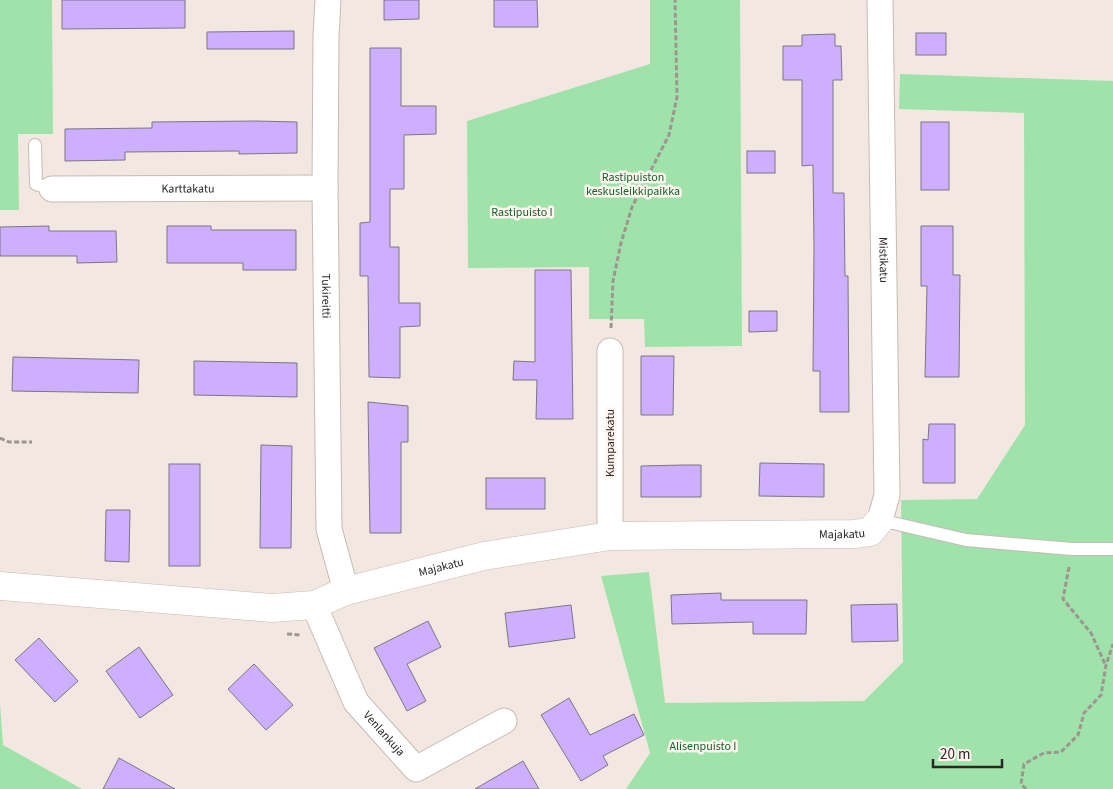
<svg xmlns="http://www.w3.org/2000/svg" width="1113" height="789" viewBox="0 0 1113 789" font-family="'Source Sans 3',sans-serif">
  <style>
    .green { fill: #a0e3aa }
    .building { fill: #ceaefe; stroke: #7b7781 }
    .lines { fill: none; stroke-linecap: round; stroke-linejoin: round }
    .service-casing { stroke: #c6bab5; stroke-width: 14 }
    .minor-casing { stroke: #c6bab5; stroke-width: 27 }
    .tertiary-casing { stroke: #c6bab5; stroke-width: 29 }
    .path { stroke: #9d9590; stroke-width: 3; stroke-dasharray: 5 2.5; stroke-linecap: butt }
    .service { stroke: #fff; stroke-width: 12 }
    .minor { stroke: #fff; stroke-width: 25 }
    .tertiary { stroke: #fff; stroke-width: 28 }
    .labels { text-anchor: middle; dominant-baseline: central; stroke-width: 5; stroke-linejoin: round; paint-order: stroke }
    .park-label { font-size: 12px; fill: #14642c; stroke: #fff5f0 }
    .street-label { font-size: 12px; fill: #2b2725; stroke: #fff5f0 }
  </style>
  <rect width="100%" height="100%" fill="#f3e8e1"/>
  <g class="green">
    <polygon points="0,0 52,0 53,134 18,134 19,210 0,210"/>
    <polygon points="650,0 740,0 742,346 645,347 644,319 589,319 589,267 468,268 467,121 650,64"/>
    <polygon points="900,74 1113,81 1113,789 626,789 650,753 601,576 649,572 665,703 864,701 903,662 901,500 977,499 1025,425 1024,113 899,109"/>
    <polygon points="0,703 3,745 82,789 0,789"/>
  </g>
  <g class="building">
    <polygon points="62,0 185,0 185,28 62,29"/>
    <polygon points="384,0 419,0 419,19 384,20"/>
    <polygon points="494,0 537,0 538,27 494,27"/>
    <polygon points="294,31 294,49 207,49 207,32"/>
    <rect x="916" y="33" width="30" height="22"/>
    <polygon points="835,34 835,46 841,46 842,80 833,80 833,193 844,193 845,276 848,276 849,412 820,412 820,371 813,371 814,248 813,165 802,166 802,80 783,80 783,46 802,46 802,35"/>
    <polygon points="370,48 401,48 401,106 436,106 436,134 404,135 404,189 390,189 390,247 399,247 399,303 420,303 420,326 400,327 400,378 369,377 368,276 360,276 360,223 370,222"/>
    <polygon points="256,121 297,122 297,153 239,154 239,151 125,152 125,160 65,161 65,129 152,128 152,122"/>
    <rect x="921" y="122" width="28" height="68"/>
    <rect x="747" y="151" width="28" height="22"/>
    <polygon points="49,226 49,231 116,231 117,262 77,263 77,256 0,256 0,227"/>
    <polygon points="167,226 211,226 211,230 296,230 296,270 243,270 243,263 167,263"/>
    <polygon points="921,226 953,226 953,275 960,275 959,377 925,377 927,286 921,286"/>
    <polygon points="535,270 571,270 573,419 536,419 537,380 513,380 514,361 535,362"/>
    <polygon points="749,311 777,311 777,331 749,332"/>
    <polygon points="641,356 674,356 673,415 641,415"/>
    <polygon points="13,357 139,360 138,393 12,391"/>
    <polygon points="194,361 297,363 297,397 194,395"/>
    <polygon points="368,402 408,406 408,442 401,442 401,533 370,533"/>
    <polygon points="929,424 955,424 955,483 923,483 923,439 928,440"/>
    <polygon points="261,445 292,446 291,548 260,548"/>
    <polygon points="760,463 824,464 824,497 759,496"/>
    <rect x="169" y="464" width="31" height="102"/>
    <polygon points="683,465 701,465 701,497 641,497 641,466"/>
    <rect x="486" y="478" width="59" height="31"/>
    <polygon points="106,510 130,510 129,562 105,561"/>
    <polygon points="721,593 721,600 807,600 806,634 753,634 753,622 672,624 671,595"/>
    <polygon points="897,604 898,641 852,642 851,605"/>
    <polygon points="571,605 575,638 509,647 505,613"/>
    <polygon points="428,621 441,647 407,664 426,701 407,711 374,648"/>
    <polygon points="39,638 78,681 55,702 15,660"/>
    <polygon points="139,647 173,695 140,718 106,671"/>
    <polygon points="254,664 293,705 266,730 228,689"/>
    <polygon points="569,698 590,735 634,714 644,735 603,756 608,765 581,781 541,715"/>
    <polygon points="119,758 175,789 103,789"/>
    <polygon points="523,761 539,789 475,789"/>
  </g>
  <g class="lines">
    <g class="service-casing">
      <g id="service">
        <polyline points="35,145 36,184 52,189"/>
        <polyline points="880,520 966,540 1072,549 1113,549"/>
      </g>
    </g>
    <g class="minor-casing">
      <g id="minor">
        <path id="s1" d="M328,0L326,35L325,188L329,529L346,591"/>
        <path id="s2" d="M880,0L887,495L880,520"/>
        <path id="s3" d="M52,189L325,188"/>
        <polyline points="610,536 610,351"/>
        <path id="s4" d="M314,605L356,702L416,769L504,721"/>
      </g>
    </g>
    <g class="tertiary-casing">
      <g id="tertiary">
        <path id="s5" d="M0,586L272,608L314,605L346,591L484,556L610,536L854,534L870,532L880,520"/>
      </g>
    </g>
    <g class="path">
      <polyline points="611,328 613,281 621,243 632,207 669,135 677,97 675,0"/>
      <polyline points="0,438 9,442 32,442"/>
      <polyline points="1069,567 1063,599 1091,633 1105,664"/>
      <polyline points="287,634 301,635"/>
      <polyline points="1026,789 1021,784 1024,764 1044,753 1061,752 1078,735 1084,713 1101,695 1106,665 1113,644"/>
    </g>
    <use href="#service" class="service"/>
    <use href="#minor" class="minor"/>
    <use href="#tertiary" class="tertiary"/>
  </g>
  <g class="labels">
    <g class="park-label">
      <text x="633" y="177">Rastipuiston<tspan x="633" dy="14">keskusleikkipaikka</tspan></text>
      <text x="522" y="212">Rastipuisto I</text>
      <text x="703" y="746">Alisenpuisto I</text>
    </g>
    <g class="street-label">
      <text stroke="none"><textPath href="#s3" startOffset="136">Karttakatu</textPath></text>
      <text stroke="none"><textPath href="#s2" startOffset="260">Mistikatu</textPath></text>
      <text stroke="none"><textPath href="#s1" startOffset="296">Tukireitti</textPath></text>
      <text transform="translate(610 443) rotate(-90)">Kumparekatu</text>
      <text stroke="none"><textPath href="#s5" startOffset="852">Majakatu</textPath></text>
      <text stroke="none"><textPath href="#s5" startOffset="448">Majakatu</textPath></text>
      <text stroke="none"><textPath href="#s4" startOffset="148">Venlankuja</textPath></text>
    </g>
  </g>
  <path d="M933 759v8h69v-8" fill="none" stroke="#2b2725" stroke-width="2.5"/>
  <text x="940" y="759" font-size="15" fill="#2b2725" stroke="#fff5f0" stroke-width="4" paint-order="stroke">20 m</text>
</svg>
